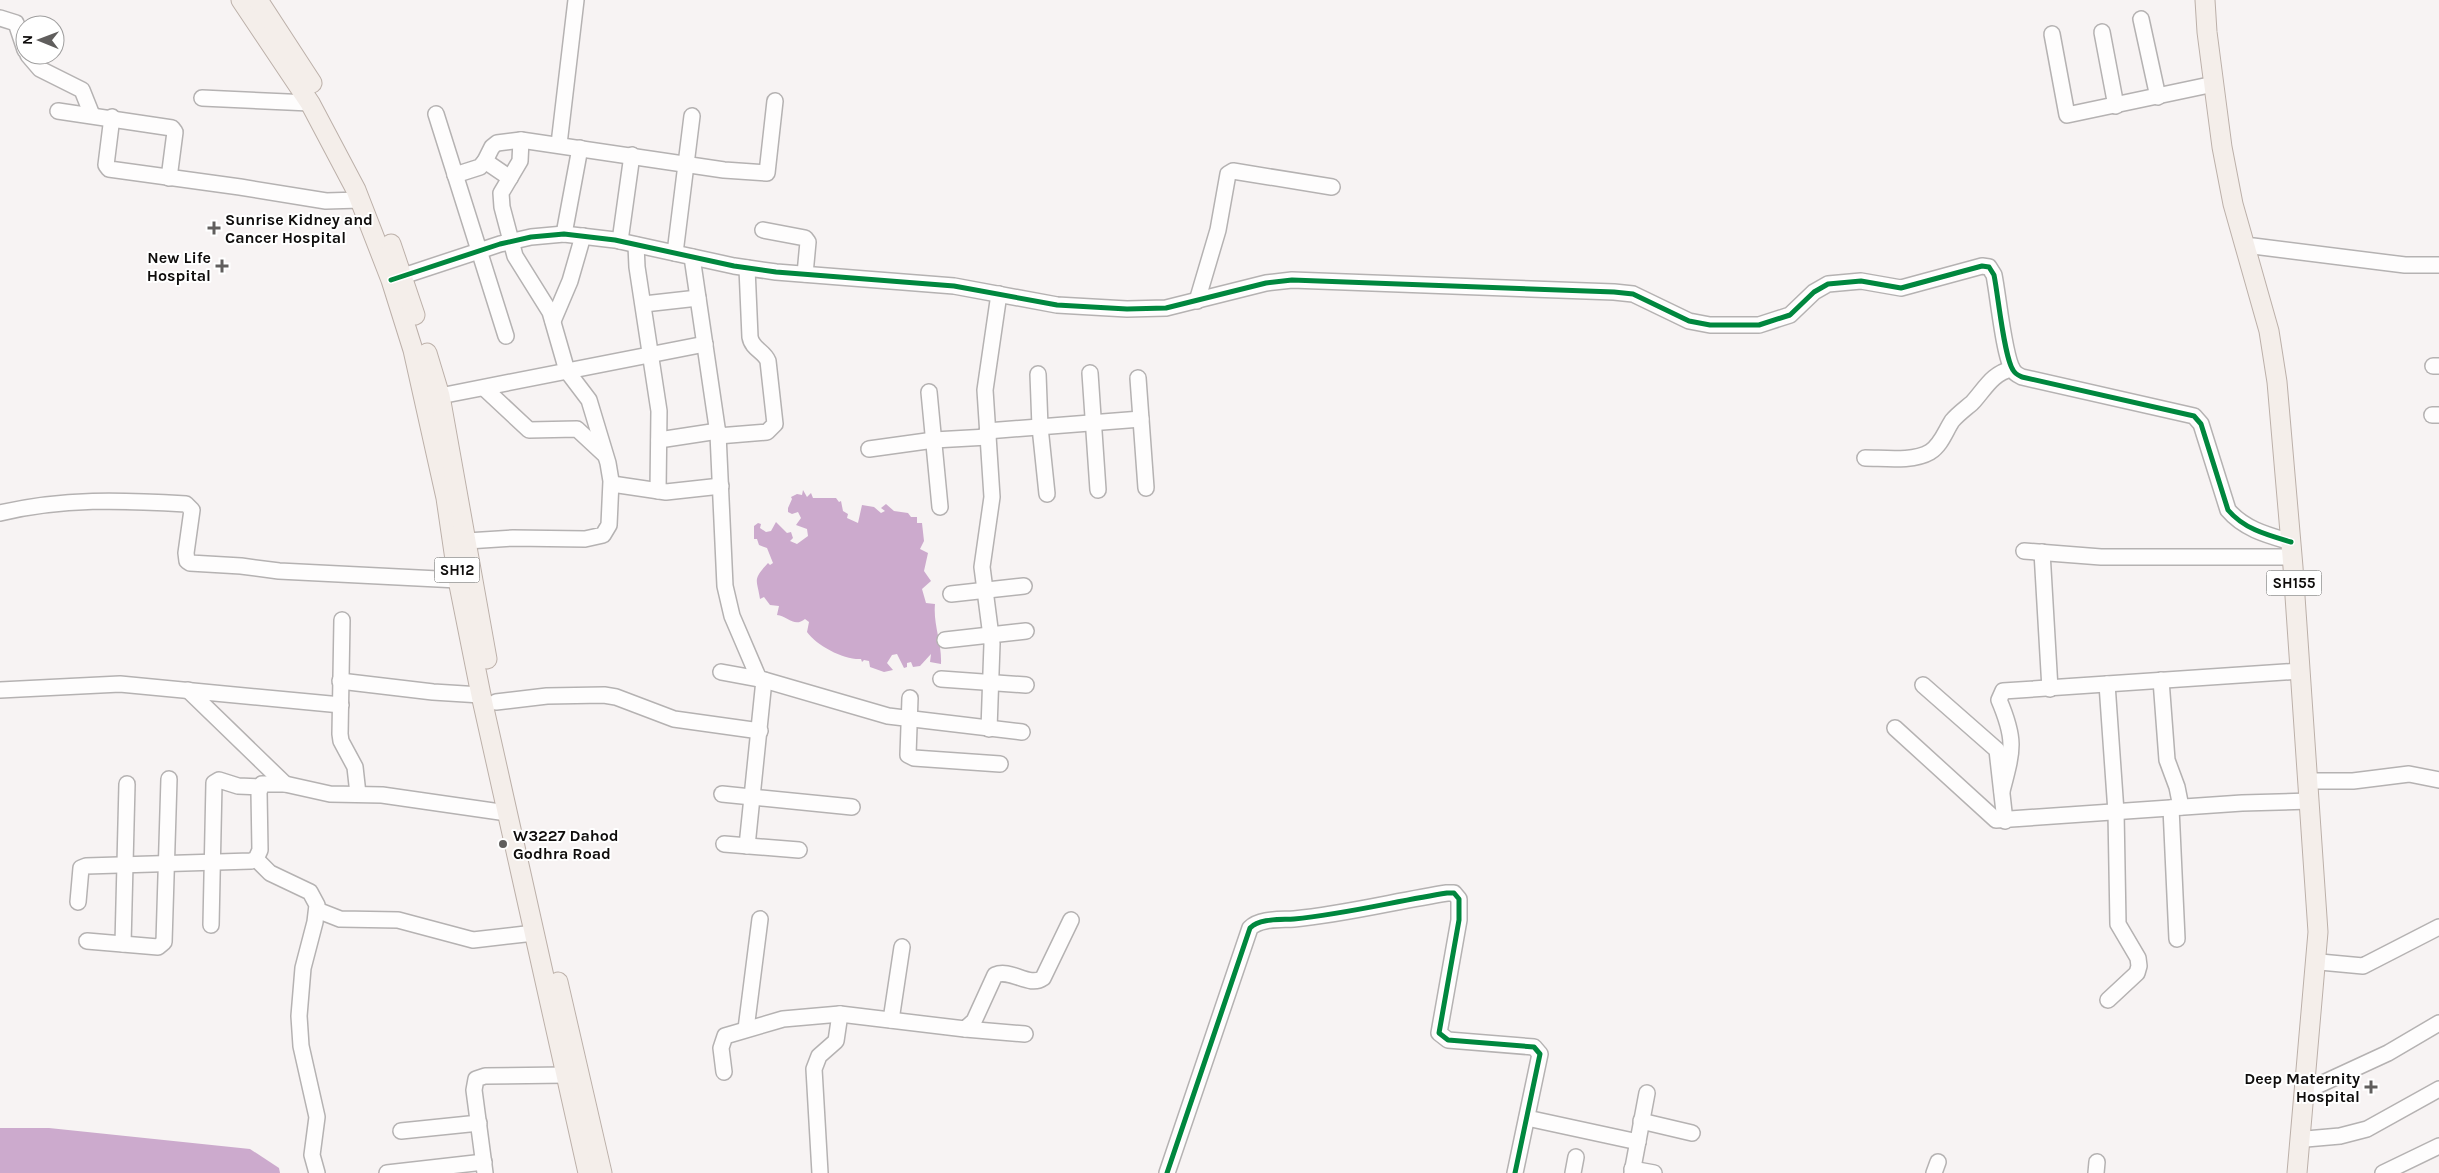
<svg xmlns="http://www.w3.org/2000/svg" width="2439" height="1173" viewBox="0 0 2439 1173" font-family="Karla,sans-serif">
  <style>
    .water { fill: #ccaacd }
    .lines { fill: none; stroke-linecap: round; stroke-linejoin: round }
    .minor-casing { stroke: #b5b2b2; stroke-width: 18 }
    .major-casing { stroke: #bcb0a9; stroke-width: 21 }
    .minor { stroke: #fefdfd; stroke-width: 15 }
    .major { stroke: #f4eeea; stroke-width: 19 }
    .cycleway-casing { stroke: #fff; stroke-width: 8 }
    .cycleway { stroke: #00873e; stroke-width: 5 }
    .poi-dot { fill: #605e5d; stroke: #fff; stroke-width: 2 }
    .labels { text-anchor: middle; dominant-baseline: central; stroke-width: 4; stroke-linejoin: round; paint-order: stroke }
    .shield { fill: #fff; stroke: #575655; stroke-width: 1 }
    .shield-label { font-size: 15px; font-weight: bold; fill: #0f0d0c }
    .poi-label { font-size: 16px; font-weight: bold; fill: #0f0d0c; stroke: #fff; text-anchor: start }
  </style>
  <rect width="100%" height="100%" fill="#f7f3f3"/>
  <g class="water">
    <path d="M803,490L807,497L811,493L813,498H836L839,502L841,501L843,511L848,514L847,518L858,523L862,505L874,507L881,513L885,511L881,508L886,504L894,511L908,513L911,517H917V523H922L924,541L920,549L928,553L924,571L931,581L922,589L926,603L935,604C933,625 942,642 941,664L930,662L931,654L920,666L913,667L911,662L907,663V667L904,668L897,654L892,655L887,663L893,670L884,672L870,667L869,661L864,660L862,662L861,659C844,660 817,646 807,632L809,622L805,619C794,628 788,616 777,615L779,606L770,605L764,597L760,599C757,579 752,580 768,563L770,565L773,563L767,548L759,545L757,539H754V526L758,523L761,524L760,528L766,532L771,531L776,522L787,533L791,532L793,538L790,541L797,544L808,536L807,529L796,525L801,518L798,512L792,514L788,512V508L792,499L791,497L797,494L802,495Z"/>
    <polygon points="0,1128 49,1128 250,1149 279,1168 280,1173 0,1173"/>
  </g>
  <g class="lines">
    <g class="minor-casing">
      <g id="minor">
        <polyline points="0,18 16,23 25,50"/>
        <polyline points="2141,19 2158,97"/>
        <polyline points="2102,32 2116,106"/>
        <polyline points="2052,34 2067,115 2214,84"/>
        <polyline points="28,55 40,69 82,90 92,115"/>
        <polyline points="202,98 310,103"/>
        <polyline points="58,111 172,128 175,132 169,178"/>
        <polyline points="436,114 506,336"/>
        <polyline points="112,117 106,165 109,169 240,187 326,201 360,200"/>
        <polyline points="559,144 576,0"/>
        <polyline points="485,161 510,178"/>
        <polyline points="455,175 480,167 485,161 492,147 497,143 521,140 724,170 767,173 775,101"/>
        <polyline points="763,230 805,238 808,242 805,274"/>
        <polyline points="564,234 580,148"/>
        <polyline points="620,241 632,155"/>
        <polyline points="636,245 637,267 659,411 658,491"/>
        <polyline points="2253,246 2405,265 2439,265"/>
        <polyline points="675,253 692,116"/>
        <polyline points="692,257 718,434 725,586 732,616 759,679"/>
        <path d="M391,280L500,244L531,237L564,234L615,240L734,266L776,272L954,286L1057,305L1127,309L1166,308L1266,283L1292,280L1614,292L1633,294L1689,321L1710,325H1759L1790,315L1814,292L1828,284L1861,281L1901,288L1982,266L1989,267L1994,275C1998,294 2004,357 2013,370C2015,374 2018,375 2022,377L2194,416L2201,424L2228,510C2244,529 2267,535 2291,542"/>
        <polyline points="1197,301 1218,230 1228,174 1233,171 1332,187"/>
        <polyline points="644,304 698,298"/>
        <polyline points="553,321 570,281 583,236"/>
        <polyline points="2433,366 2439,366"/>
        <polyline points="1090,373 1098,490"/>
        <polyline points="1038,374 1040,427 1047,494"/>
        <polyline points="1138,378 1146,488"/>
        <polyline points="484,388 529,430 577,429 605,455"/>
        <polyline points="929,392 940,507"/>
        <polyline points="440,396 705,344"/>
        <polyline points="2432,415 2439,415"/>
        <polyline points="987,431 1141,419"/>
        <path d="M718,436L767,432L775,424L768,361C764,351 752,349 750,337L747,268"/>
        <polyline points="659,440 718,431"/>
        <polyline points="869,449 934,440 988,437"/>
        <path d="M1865,458C1884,458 1913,462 1930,452C1941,445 1945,432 1952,421C1958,414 1965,409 1972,403C1985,389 1992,373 2012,369"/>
        <polyline points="612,484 666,492 721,486"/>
        <path d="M0,513C63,498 122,500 186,504L192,510L186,553L187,561L190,563L241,566L279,571L458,580"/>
        <polyline points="467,541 513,538 585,539 603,535 609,525 611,481 608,463 589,400 567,371 550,312 515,256 502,207 501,193 520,161 521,140"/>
        <polyline points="2024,551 2101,557 2292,557"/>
        <polyline points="2042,552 2050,689"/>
        <polyline points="951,594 1024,586"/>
        <polyline points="342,620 340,734 341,741 355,767 358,794"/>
        <polyline points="945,640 1026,631"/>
        <polyline points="721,672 764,680 888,716 1022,732"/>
        <polyline points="941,679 1026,685"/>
        <polyline points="2161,680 2167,760 2177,787 2181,807"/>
        <polyline points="340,681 433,692 481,695"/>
        <polyline points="2107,684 2116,812 2118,924 2138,958 2139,966 2137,973 2108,1000"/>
        <polyline points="1923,685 1997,750 2005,821"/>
        <polyline points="0,690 120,684 341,705"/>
        <polyline points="188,690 285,784"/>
        <polyline points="910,698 908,755 914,758 1000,764"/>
        <polyline points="496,702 547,696 604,695 616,697 674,719 760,731"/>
        <polyline points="1895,728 1996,820 2242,803 2310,801"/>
        <polyline points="989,729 992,644 982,567 992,497 985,390 999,294"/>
        <polyline points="2314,781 2353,781 2409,774 2439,780"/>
        <path d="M2002,791C2013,749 2016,740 1999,700L2003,691L2300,671"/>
        <polyline points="722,794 852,807"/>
        <polyline points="2171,808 2177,939"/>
        <polyline points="724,844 799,850"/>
        <polyline points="747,846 764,680"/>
        <polyline points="256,859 270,873 310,892 317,905 315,922 303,968 299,1016 301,1046 317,1117 312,1155 317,1173"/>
        <polyline points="78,902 81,868 86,866 251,861 256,859 260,850 259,792 262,784 285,784 330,794 382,795 507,813"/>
        <polyline points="317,910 340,919 398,920 473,940 534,933"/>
        <polyline points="211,925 214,783 219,780 238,786 260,787"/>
        <polyline points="87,941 158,947 164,942 169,779"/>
        <polyline points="123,944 127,784"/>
        <polyline points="2320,962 2363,966 2439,927"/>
        <polyline points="891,1020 902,947"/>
        <polyline points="746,1029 760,919"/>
        <polyline points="965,1029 1025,1034"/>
        <path d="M724,1072L721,1048L725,1036L783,1019L840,1014L965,1029L974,1021L995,975C1011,968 1029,988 1043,978L1071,920"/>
        <polyline points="2310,1089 2388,1053 2439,1023"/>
        <polyline points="1527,1118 1638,1142"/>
        <polyline points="1641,1121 1692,1133"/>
        <polyline points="401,1131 479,1123"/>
        <polyline points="2306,1139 2340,1136 2367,1129 2439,1089"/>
        <polyline points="1632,1169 1654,1173"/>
        <polyline points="387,1173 484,1162"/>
        <polyline points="485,1173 474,1090 476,1079 485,1076 566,1075"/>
        <polyline points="820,1173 814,1069 819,1056 836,1041 840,1014"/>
        <path d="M1167,1173L1250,928C1260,918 1281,920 1294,919C1346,914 1396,901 1447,893H1454L1459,899V920L1439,1033L1448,1040L1534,1047L1540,1054L1515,1173"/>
        <polyline points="1573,1173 1576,1157"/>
        <polyline points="1632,1173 1647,1093"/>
        <polyline points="1934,1173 1938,1162"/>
        <polyline points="2096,1173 2097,1162"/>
        <polyline points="2383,1173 2439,1146"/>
      </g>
    </g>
    <g class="major-casing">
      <g id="major">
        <polyline points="241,0 310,103 356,190 391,280 413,350 446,498 458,580 481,695 588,1173"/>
        <polyline points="258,0 312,83"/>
        <polyline points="2205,0 2207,32 2222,147 2233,204 2269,331 2277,382 2293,567 2318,932 2297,1173"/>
        <polyline points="391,244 415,315"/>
        <polyline points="427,353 440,396 487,659"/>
        <polyline points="558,982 602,1173"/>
      </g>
    </g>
    <use href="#minor" class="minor"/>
    <use href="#major" class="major"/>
    <g class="cycleway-casing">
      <g id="cycleway">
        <path d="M391,280L500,244L531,237L564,234L615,240L734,266L776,272L954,286L1057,305L1127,309L1166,308L1266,283L1292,280L1614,292L1633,294L1689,321L1710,325H1759L1790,315L1814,292L1828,284L1861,281L1901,288L1982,266L1989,267L1994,275C1998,294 2004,357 2013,370C2015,374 2018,375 2022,377L2194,416L2201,424L2228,510C2244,529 2267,535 2291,542"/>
        <path d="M1167,1173L1250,928C1260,918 1281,920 1294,919C1346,914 1396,901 1447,893H1454L1459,899V920L1439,1033L1448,1040L1534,1047L1540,1054L1515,1173"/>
      </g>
    </g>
    <use href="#cycleway" class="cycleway"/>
  </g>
  <g class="poi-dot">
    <path d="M211.5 220.5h5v5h5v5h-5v5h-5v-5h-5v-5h5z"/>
    <path d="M219.5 258.5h5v5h5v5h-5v5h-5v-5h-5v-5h5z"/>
    <circle cx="503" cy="844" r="5"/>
    <path d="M2368.5 1079.5h5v5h5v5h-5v5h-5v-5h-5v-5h5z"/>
  </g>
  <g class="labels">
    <g class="shield">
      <rect x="434.5" y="557.5" width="45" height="25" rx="4"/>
      <rect x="2266.5" y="570.5" width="55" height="25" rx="4"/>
    </g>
    <g class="shield-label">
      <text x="457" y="570">SH12</text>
      <text x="2294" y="583">SH155</text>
    </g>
    <g class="poi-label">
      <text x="225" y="219">Sunrise Kidney and<tspan x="225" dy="18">Cancer Hospital</tspan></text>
      <text x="211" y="257" text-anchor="end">New Life<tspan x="211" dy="18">Hospital</tspan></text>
      <text x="513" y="835">W3227 Dahod<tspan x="513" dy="18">Godhra Road</tspan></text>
      <text x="2360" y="1078" text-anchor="end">Deep Maternity<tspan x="2360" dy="18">Hospital</tspan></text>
    </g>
  </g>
  <g transform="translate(40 40) rotate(271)"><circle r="24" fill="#ffffff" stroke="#9f9e9e"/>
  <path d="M0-4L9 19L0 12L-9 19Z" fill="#605e5d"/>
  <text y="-8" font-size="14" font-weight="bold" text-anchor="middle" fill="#0f0d0c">N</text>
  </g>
</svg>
